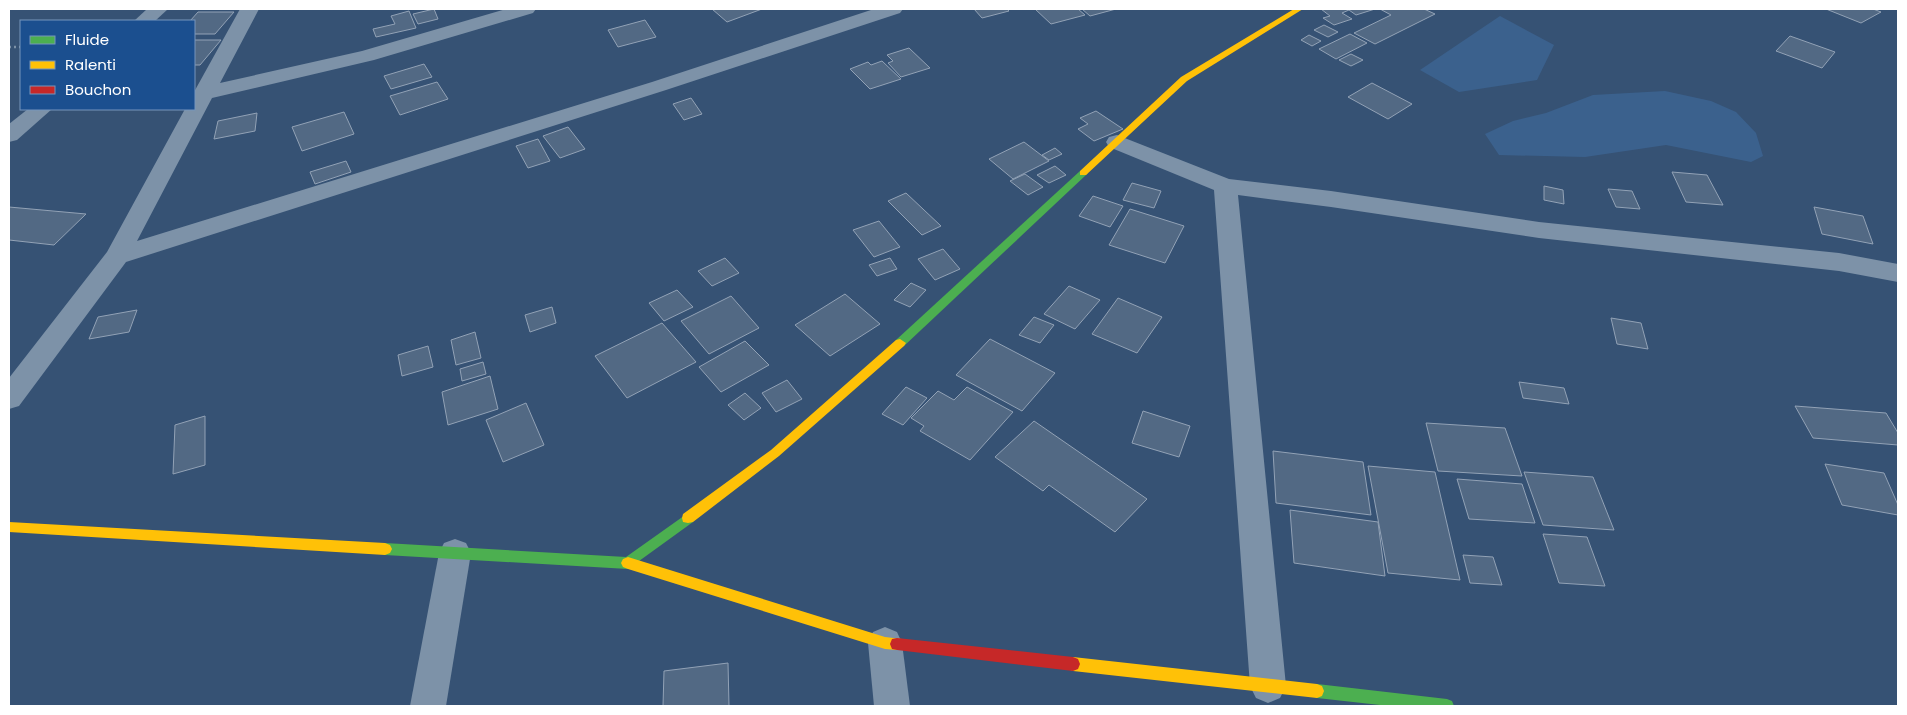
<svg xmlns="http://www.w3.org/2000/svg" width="1907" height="715" viewBox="0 0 1907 715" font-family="Poppins,sans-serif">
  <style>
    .water { fill: #3b618d }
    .building { fill: #526984; stroke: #92a2b6 }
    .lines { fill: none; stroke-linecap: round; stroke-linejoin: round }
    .path { stroke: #7d92a8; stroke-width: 2.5; stroke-dasharray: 2 3; stroke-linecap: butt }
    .street { fill: #7d92a8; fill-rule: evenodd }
    .fast { fill: #4caf50; fill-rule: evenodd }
    .slow { fill: #ffc107; fill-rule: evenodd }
    .jam { fill: #c62828; fill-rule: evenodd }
  </style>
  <rect width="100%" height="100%" fill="#365274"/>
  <g class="water">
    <polygon points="1500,16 1554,45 1537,80 1459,92 1420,70"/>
    <polygon points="1665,91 1711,101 1736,112 1756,133 1763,156 1751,162 1666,145 1585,157 1499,155 1485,134 1513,121 1546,113 1593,95"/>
  </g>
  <g class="building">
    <polygon points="434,9 438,19 418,24 413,14"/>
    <polygon points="712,9 762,9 727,22"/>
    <polygon points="974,9 1007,9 1009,11 982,18"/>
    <polygon points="1035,9 1078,9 1085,15 1051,24"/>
    <polygon points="1082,9 1116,9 1090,16"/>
    <polygon points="1321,9 1375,9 1356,15 1349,10 1342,13 1352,19 1334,25 1323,18 1330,16"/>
    <polygon points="1380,9 1424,9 1435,14 1375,44 1354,33 1391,15"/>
    <polygon points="1826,9 1873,9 1881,12 1861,23"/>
    <polygon points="409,11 416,28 376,37 373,29 395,24 391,16"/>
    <polygon points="198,12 234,12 215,34 194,34 194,21 190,21"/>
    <polygon points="645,20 656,37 618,47 608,30"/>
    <polygon points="1324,25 1338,32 1328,37 1314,30"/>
    <polygon points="1350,34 1367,43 1336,59 1319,49"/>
    <polygon points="1309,35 1321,41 1312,46 1301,40"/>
    <polygon points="1790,36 1835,52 1822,68 1776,51"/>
    <polygon points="194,40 221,40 200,65 194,65"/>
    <polygon points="909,48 930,68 901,77 888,63 893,61 887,55"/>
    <polygon points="1351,54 1363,60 1351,66 1339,60"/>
    <polygon points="882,61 901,79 870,89 850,69 868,62 871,65"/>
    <polygon points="424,64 432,77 391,89 384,76"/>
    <polygon points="437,82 448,99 400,115 390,96"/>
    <polygon points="1372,83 1412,104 1388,119 1348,97"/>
    <polygon points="691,98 702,114 684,120 673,104"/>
    <polygon points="1096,111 1123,129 1094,141 1078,129 1088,124 1080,118"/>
    <polygon points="344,112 354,134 302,151 292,127"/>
    <polygon points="257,113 255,131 214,139 218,121"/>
    <polygon points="568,127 585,149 560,158 543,136"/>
    <polygon points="538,139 550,161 528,168 516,146"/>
    <polygon points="1024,142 1049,161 1013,179 989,159"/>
    <polygon points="1055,148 1062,154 1049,160 1042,155"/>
    <polygon points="346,161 351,172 315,184 310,172"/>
    <polygon points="1055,166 1066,175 1049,183 1037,175"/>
    <polygon points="1672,172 1707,175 1723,205 1686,202"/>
    <polygon points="1025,174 1043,187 1028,195 1010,181"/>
    <polygon points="1132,183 1161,191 1154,208 1123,200"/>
    <polygon points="1544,186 1563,190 1564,204 1544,200"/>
    <polygon points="1608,189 1632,191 1640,209 1616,207"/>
    <polygon points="906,193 941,226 922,235 888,201"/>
    <polygon points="1093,196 1123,206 1110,227 1079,216"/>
    <polygon points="9,207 86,214 54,245 9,240"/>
    <polygon points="1814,207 1863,216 1873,244 1822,234"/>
    <polygon points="1130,209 1184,226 1165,263 1109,245"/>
    <polygon points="879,221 900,247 874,257 853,230"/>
    <polygon points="943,249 960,269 935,280 918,259"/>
    <polygon points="725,258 739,273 712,286 698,271"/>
    <polygon points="890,258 897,269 877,276 869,265"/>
    <polygon points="911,283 926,290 910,307 894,300"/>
    <polygon points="1069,286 1100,300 1075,329 1044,314"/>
    <polygon points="677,290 693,307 664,321 649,303"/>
    <polygon points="845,294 880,324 830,356 795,325"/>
    <polygon points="731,296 759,328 709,354 681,321"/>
    <polygon points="1118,298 1162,317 1137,353 1092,334"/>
    <polygon points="552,307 556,323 530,332 525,315"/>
    <polygon points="137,310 129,332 89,339 98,317"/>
    <polygon points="1034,317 1054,325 1040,343 1019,335"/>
    <polygon points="1611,318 1641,323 1648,349 1617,344"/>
    <polygon points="662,323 696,362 627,398 595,356"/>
    <polygon points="475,332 481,358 456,365 451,340"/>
    <polygon points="990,339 1055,373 1022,411 956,375"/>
    <polygon points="745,341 769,365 721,392 699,367"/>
    <polygon points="428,346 433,367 402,376 398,355"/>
    <polygon points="483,362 486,374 462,381 460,369"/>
    <polygon points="490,376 498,409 448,425 442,392"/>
    <polygon points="787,380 802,399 776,412 762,393"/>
    <polygon points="1519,382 1564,388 1569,404 1523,398"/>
    <polygon points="906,387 927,398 903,425 882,414"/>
    <polygon points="967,387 1013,412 970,460 920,431 924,426 911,418 938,391 954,400"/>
    <polygon points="745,393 761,408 744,420 728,405"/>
    <polygon points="526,403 544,445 503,462 486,420"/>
    <polygon points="1795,406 1886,413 1898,433 1898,445 1813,438"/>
    <polygon points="1143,411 1190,426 1179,457 1132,443"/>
    <polygon points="205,416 205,465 173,474 175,425"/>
    <polygon points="1034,421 1147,499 1115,532 1049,485 1043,491 995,457"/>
    <polygon points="1426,423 1505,428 1522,476 1438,471"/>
    <polygon points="1273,451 1363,462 1371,515 1276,503"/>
    <polygon points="1825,464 1884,473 1898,505 1898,515 1842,505"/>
    <polygon points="1368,466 1435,472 1460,580 1388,573"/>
    <polygon points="1524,472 1593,477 1614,530 1543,525"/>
    <polygon points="1457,479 1522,484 1535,523 1469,519"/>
    <polygon points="1290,510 1378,522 1385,576 1294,563"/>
    <polygon points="1543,534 1587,537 1605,586 1559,583"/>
    <polygon points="1463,555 1493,557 1502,585 1470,583"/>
    <polygon points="728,663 729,706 663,706 664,671"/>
  </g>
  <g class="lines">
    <polyline class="path" points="9,47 21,47"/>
    <g class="street">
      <polygon points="147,9 168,9 155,21 134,21"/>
      <polygon points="240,9 259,9 220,83 362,51 506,9 536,9 533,13 374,60 212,98 137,241 652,82 874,9 903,9 900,13 666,90 126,262 19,406 9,409 9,378 107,252 185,109 194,109 194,92"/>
      <polygon points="28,109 52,109 17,140 9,142 9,124"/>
      <polygon points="1117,135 1229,179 1331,191 1539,222 1839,253 1898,264 1898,282 1839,271 1539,238 1331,207 1238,195 1286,686 1280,698 1268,703 1256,698 1250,686 1214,190 1109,147 1106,142 1109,137"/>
      <polygon points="455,539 466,543 471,553 446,706 410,706 439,553 444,543"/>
      <polygon points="885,627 897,632 902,643 910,706 874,706 868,643 873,632"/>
    </g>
    <g class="fast">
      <polygon points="1083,170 1088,173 1086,175 904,346 896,346 894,343 896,340 1080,171"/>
      <polygon points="688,513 693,514 694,518 693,522 628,569 385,555 380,553 378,549 380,545 385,543 626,557"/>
      <polygon points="1317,684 1447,699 1452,701 1454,706 1389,706 1317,698 1312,696 1310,691 1312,686"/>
    </g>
    <g class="slow">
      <polygon points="1294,9 1303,9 1187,81 1086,175 1080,175 1080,171 1181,77"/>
      <polygon points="900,339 906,343 904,346 779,456 693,522 688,523 683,522 682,518 683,514 771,450 896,340"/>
      <polygon points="9,522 385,543 390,545 392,549 390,553 385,555 9,532"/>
      <polygon points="628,557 885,637 902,639 904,644 902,649 897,650 885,649 628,569 623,567 621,563 623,559"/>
      <polygon points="1073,657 1317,684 1322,686 1324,691 1322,696 1317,698 1073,671 1068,669 1066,664 1068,659"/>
    </g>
    <polygon class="jam" points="897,638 1073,657 1078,659 1080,664 1078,669 1073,671 897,650 892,649 890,644 892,639"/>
  </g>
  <rect width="1907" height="715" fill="none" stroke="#ffffff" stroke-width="20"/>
  <rect x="20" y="20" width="175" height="90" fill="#1b4f8f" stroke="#7695bc"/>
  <rect x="30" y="36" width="25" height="8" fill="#4caf50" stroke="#7695bc"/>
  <text x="65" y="45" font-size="15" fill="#ffffff">Fluide</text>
  <rect x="30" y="61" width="25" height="8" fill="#ffc107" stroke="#7695bc"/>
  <text x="65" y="70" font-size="15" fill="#ffffff">Ralenti</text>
  <rect x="30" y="86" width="25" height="8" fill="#c62828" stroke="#7695bc"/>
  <text x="65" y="95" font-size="15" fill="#ffffff">Bouchon</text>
</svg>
